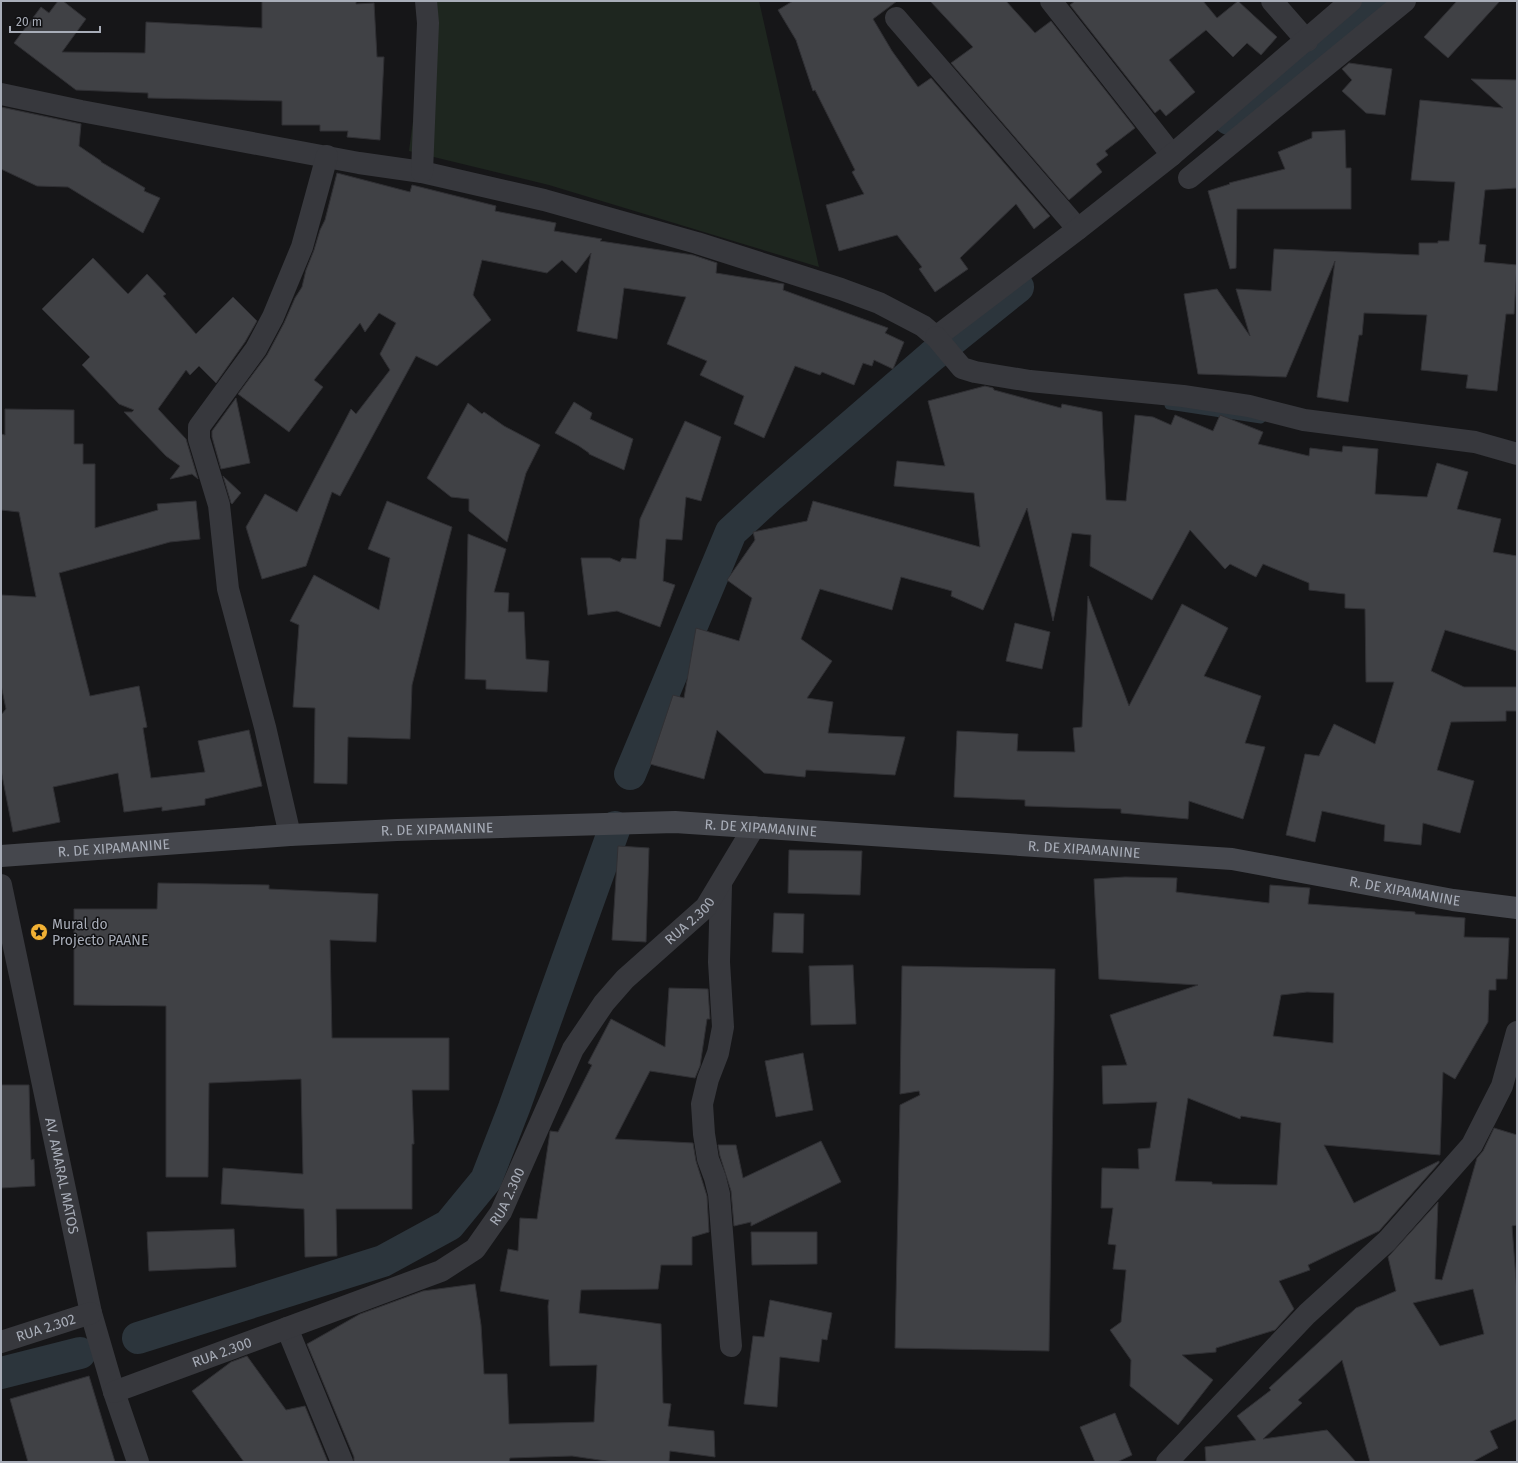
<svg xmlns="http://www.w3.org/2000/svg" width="1518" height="1463" viewBox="0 0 1518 1463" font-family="'Fira Sans',sans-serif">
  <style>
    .green { fill: #1e261f }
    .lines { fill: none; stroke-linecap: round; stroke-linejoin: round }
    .stream { stroke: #2c353c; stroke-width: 9 }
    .canal { stroke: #2c353c; stroke-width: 32 }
    .building { fill: #404145; stroke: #303034; fill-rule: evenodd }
    .street { stroke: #37383d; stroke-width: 22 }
    .secondary { stroke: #45474d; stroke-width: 22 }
    .labels { text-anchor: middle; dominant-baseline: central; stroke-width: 3; stroke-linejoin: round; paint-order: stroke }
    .street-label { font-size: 14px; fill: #a8adb8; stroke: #111113 }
    .poi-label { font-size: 14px; fill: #a8adb8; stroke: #111113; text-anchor: start }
  </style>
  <rect width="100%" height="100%" fill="#161618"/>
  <polygon class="green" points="429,1 759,1 819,267 549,185 409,151"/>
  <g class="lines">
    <polyline class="stream" points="1169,405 1261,419"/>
    <g class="canal">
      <polyline points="1229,119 1376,1"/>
      <polyline points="630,774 731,532 768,498 932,356 1018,287"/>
      <polyline points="138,1338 383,1261 449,1225 486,1180 514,1108 615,827"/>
      <polyline points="1,1373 80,1353"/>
    </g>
  </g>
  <g class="building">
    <polygon points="58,1 63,1 86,19 62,52 145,53 146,22 262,28 262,1 356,1 356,4 374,3 377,57 384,57 380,140 347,137 348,131 320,131 320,125 282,125 282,101 148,98 148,93 76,90 14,43 41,7 49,13"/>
    <polygon points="793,1 897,1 873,19 892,51 918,87 931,78 1050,216 1034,229 1016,204 960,258 968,269 935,292 919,269 922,267 897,235 839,251 826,205 864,194 852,172 855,170 815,90 813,91 796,40 778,10"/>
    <polygon points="930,1 1006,1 1035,33 1051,21 1135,128 1105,151 1108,155 1096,164 1102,172 1069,200 951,63 973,47"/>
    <polygon points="1075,1 1203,1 1217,18 1238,1 1277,37 1261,55 1247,43 1233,57 1206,30 1169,60 1195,92 1166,116 1160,109 1155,113 1070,5"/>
    <polygon points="1457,1 1500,1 1448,58 1424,37"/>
    <polygon points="1349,63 1392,69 1385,115 1366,113 1342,91 1352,80 1342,69"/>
    <polygon points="1471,79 1517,80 1517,188 1485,190 1479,244 1486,245 1484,262 1517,265 1514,314 1506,314 1497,391 1466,388 1468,375 1421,370 1427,315 1364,313 1362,335 1359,335 1348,402 1317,397 1335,261 1286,377 1198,374 1184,294 1217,289 1250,336 1236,289 1271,291 1274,249 1419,255 1419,243 1438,243 1438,241 1449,241 1455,182 1411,180 1420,100 1503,108"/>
    <polygon points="1,107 81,124 79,146 101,161 101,162 145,188 144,191 160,198 143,233 68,187 37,186 1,169"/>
    <polygon points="1345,130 1346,168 1351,168 1351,209 1237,209 1236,268 1230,269 1208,191 1230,184 1229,183 1285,169 1278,152 1312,138 1312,132"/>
    <polygon points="337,173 410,192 412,185 496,206 495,211 556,223 554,231 602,239 600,241 693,255 717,263 716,273 784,284 783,290 888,328 885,333 904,342 893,369 874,360 872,366 863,363 854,385 822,372 820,375 795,366 764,438 734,424 744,396 700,375 707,361 667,344 686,297 624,288 617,339 577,331 591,253 576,273 562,260 547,273 482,260 473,295 491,320 437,366 416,356 340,496 332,492 306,566 262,579 246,527 265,494 297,512 351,409 356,414 390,370 380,354 396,323 379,313 365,332 360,323 314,380 323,387 289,432 238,394 267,355 284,323 295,298 302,287 306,270 314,250 320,230 325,220"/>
    <polygon points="93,258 128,294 147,274 166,294 163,296 196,334 233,297 257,321 245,342 216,383 199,366 190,375 186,370 158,409 186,439 198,479 192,474 170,479 180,466 166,456 124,412 132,412 134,410 119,404 82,365 90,357 42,309"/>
    <polygon points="985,386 993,388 994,390 1061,408 1062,404 1102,412 1106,500 1126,501 1135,415 1153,417 1171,425 1175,415 1213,431 1220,415 1263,432 1258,444 1309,456 1310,448 1342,452 1343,446 1378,449 1375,494 1427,497 1437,463 1468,472 1457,509 1501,519 1493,552 1517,556 1517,651 1445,630 1431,671 1464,687 1517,687 1517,711 1506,711 1506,721 1451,722 1437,770 1474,781 1460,833 1423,823 1421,845 1384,841 1385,825 1322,811 1315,842 1286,835 1305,754 1319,756 1334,724 1375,744 1394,682 1366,682 1365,609 1345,608 1345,594 1309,590 1309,583 1263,564 1256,577 1230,564 1225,569 1190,530 1152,600 1090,566 1091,535 1072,533 1053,621 1027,508 983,610 951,596 952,591 901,577 892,610 820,589 801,639 832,661 807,698 833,702 828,733 905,737 895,775 806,770 805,777 764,773 717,730 704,779 650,764 673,695 684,698 696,628 739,641 752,598 727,580 755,540 753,532 807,521 813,501 980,547 974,493 894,486 897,461 945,466 928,401"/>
    <polygon points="236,398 250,463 221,469 212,437 212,431"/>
    <polygon points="574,402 592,413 590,419 633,439 624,470 589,454 589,453 579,446 555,433"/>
    <polygon points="468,403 482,414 484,412 504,426 540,445 526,473 507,542 469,511 469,499 451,497 427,478"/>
    <polygon points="5,409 74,410 74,444 83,444 83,464 95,464 95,528 158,510 157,504 196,501 200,539 170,542 59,573 90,696 139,686 147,727 143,728 151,778 205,772 198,741 249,730 262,786 205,799 205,805 162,811 162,807 124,812 118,773 53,787 60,822 13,832 1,770 1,715 6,709 1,685 1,595 36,597 19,512 1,510 1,434 5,435"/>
    <polygon points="685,421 721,437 701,501 686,497 682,540 666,539 663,581 675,585 660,627 617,611 588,615 581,558 610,558 620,562 622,558 636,559 640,519"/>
    <polygon points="223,476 241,493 232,504 231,503"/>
    <polygon points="387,501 452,527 412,685 410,739 348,737 347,784 314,783 315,708 293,707 299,625 290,621 314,575 379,610 390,558 368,549"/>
    <polygon points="468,534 506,549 494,592 509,593 508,612 524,612 526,659 549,661 547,692 486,689 486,680 465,679"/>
    <polygon points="1088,596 1129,706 1182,604 1228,628 1204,676 1261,696 1245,743 1265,747 1243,819 1189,801 1188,819 1121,813 1121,809 1025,806 1025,800 954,797 957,731 1018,734 1017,751 1075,752 1073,728 1082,727"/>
    <polygon points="1015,623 1050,632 1042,669 1006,661"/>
    <polygon points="618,846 649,848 646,942 612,940"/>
    <polygon points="789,850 862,851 860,895 788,893"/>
    <path d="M1125,877L1177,878L1176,892L1269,903L1270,885L1310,888L1308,904L1415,912V914L1465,918L1464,937L1509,938L1507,979H1496V990H1489L1488,1022L1455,1079L1443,1072L1440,1155L1324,1145L1354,1203L1439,1161V1163L1379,1231L1308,1265L1310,1270L1279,1281L1294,1309L1275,1330L1216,1348V1352L1182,1355L1213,1380L1178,1425L1130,1386L1131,1360L1110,1330L1121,1322L1126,1270L1113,1269L1116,1245L1108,1244L1113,1208H1101L1102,1168L1139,1169L1138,1149L1150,1148L1157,1102L1103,1104L1102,1066L1127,1065L1110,1015L1198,985L1099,979L1094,879ZM1307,992L1334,993L1333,1043L1273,1036L1281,995ZM1188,1098L1240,1119L1241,1116L1281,1123L1277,1185L1212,1184V1182L1175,1181Z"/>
    <polygon points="158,883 269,885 269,889 378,894 376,942 330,940 332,1038 449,1038 449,1090 412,1090 414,1144 412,1144 412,1209 336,1209 337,1256 305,1257 304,1209 221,1204 223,1168 303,1174 301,1079 209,1083 208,1177 166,1177 166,1006 74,1005 74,909 157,909"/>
    <polygon points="774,913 804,914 803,953 772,952"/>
    <polygon points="853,965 856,1024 811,1025 809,966"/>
    <polygon points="902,966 1055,969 1049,1351 895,1348 900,1105 920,1095 919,1091 900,1094"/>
    <polygon points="669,988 708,989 710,1019 707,1019 700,1066 695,1078 650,1071 615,1139 693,1143 696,1161 707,1196 709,1232 692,1237 692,1265 661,1265 658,1289 581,1290 579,1313 661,1324 663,1403 671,1404 668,1426 714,1431 715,1457 670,1451 669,1462 613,1462 572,1456 510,1458 509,1462 354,1462 354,1457 307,1344 360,1314 423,1291 475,1284 481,1325 484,1374 507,1374 509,1424 594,1422 597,1365 550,1366 548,1306 549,1300 500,1291 508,1249 518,1251 520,1218 537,1219 550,1132 550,1131 558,1132 592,1065 588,1063 611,1019 665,1047"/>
    <polygon points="803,1053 813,1110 776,1117 765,1061"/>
    <polygon points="1,1085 29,1085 31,1160 34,1159 35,1186 1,1188"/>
    <path d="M1494,1128L1517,1135V1225L1512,1226L1517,1293V1419L1490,1431L1498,1448L1472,1462H1370L1342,1360L1298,1400L1302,1403L1263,1439L1327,1430L1356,1462H1206L1205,1447L1256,1440L1237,1416L1271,1390L1269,1388L1356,1308L1396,1291L1388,1257L1438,1202L1435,1279L1442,1280L1477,1158L1483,1151ZM1473,1289L1484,1334L1440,1346L1413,1303Z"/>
    <polygon points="821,1141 841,1182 751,1226 751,1222 734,1226 731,1191 720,1156 718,1145 736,1145 743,1178"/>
    <polygon points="234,1229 236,1267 149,1271 147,1232"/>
    <polygon points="751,1232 817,1232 817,1264 752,1265"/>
    <polygon points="770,1300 832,1313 827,1340 822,1339 819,1362 780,1357 777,1407 744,1404 753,1336 764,1337"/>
    <polygon points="247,1356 286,1410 305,1406 328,1462 244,1462 192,1391 231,1362"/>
    <polygon points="89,1376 115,1462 28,1462 10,1399"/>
    <polygon points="1115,1413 1132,1455 1117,1462 1095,1462 1080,1427"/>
  </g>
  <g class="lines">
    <g class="street">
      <polyline points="1051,1 1172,155"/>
      <polyline points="1272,1 1307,41"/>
      <polyline points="896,18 1078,229"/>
      <polyline points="1,94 81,111 359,163 422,172 544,200 697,243 841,289 879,303 923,326 936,337 1078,229 1172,155 1351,1"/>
      <polyline points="422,172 428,23 426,1"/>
      <polyline points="1189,178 1405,1"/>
      <polyline points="936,337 962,368 975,372 1030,381 1183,396 1249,406 1304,420 1475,442 1517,454"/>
      <polyline points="290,835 265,727 228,589 219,505 199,439 199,427 256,349 273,317 302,247 327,156"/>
      <path id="s1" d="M1,885L91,1313L114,1392L138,1462"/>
      <polyline points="721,885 719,962 723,1027 718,1053 708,1079 702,1104 704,1134 708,1159 715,1178 719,1194 731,1346"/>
      <polyline points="287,1328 342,1462"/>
      <path id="s2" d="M1,1342L91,1313"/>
      <path id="s3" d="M114,1392L441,1271L475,1249L501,1212L573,1049L604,1003L625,979L706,907L754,827"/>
      <polyline points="1167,1462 1307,1314 1387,1241 1472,1145 1502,1086 1517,1032"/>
    </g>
    <path class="secondary" id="s4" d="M1,856L290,835L397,830L675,822L1232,859L1453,900L1517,908"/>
  </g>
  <defs>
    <g id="sight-disc" transform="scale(0.9)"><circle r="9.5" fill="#f2b134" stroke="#111113"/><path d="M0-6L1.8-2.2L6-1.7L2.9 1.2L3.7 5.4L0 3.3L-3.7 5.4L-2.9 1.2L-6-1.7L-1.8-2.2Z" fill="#111"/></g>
  </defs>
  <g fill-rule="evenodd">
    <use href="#sight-disc" x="39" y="932"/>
  </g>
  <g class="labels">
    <g class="street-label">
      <text stroke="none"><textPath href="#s4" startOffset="761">R. DE XIPAMANINE</textPath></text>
      <text stroke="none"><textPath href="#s4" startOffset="437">R. DE XIPAMANINE</textPath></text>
      <text stroke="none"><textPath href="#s4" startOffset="113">R. DE XIPAMANINE</textPath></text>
      <text stroke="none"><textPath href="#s4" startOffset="1085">R. DE XIPAMANINE</textPath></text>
      <text stroke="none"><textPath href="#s4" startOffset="1409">R. DE XIPAMANINE</textPath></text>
      <text stroke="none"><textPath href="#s3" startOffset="787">RUA 2.300</textPath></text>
      <text stroke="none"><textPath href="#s1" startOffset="297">AV. AMARAL MATOS</textPath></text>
      <text stroke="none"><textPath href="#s3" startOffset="451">RUA 2.300</textPath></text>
      <text stroke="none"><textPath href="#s2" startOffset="47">RUA 2.302</textPath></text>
      <text stroke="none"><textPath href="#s3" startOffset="115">RUA 2.300</textPath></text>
    </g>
    <g class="poi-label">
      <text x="52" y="924">Mural do<tspan x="52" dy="16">Projecto PAANE</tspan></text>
    </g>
  </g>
  <rect width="1518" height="1463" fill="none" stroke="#a8adb8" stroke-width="4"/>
  <path d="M10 26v6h90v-6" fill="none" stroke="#a8adb8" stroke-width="2"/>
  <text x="16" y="26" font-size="12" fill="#a8adb8" stroke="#111113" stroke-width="3" paint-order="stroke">20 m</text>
</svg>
